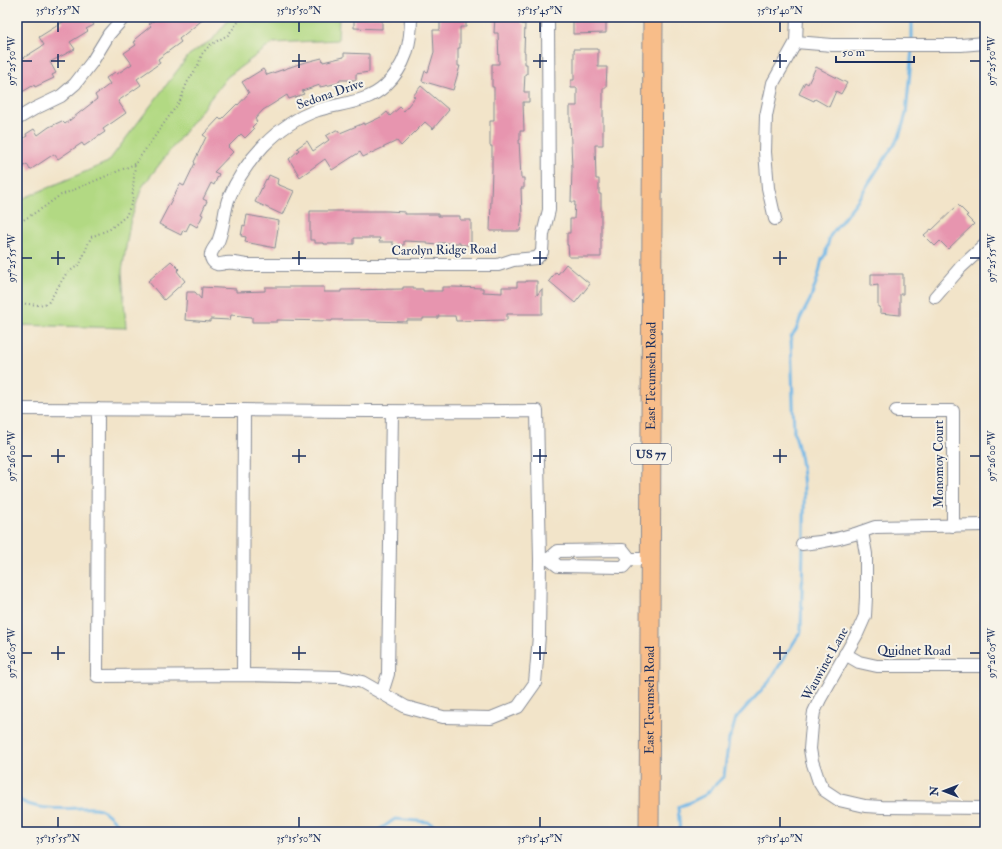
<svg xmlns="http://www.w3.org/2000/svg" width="1002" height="849" viewBox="0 0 1002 849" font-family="'IM FELL Double Pica',serif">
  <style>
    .green { fill: #b2d983; stroke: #668470 }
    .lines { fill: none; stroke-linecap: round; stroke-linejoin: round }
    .stream { stroke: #6eb6e6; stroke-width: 3 }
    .building { fill: #e795af }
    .minor-casing { stroke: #868a94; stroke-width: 14 }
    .primary-casing { stroke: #868a94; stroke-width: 21 }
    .path { stroke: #868a94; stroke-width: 2; stroke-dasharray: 1 3; stroke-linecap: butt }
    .minor { stroke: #fff; stroke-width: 12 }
    .primary { stroke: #f8bd89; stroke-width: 19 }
    .ticks { fill: none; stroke: #1b2f5e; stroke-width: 1.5 }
    .labels { text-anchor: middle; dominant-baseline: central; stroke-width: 4; stroke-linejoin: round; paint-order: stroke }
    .shield { fill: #f7f3e8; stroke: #5d6a87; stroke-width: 1 }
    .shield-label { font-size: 12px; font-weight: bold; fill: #1b2f5e }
    .street-label { font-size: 13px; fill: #1b2f5e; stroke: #f7f3e8 }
    .neatline { fill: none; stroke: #1b2f5e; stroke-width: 1.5 }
    .ticks-label { font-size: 10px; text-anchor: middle; fill: #1b2f5e }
  </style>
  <rect width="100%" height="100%" fill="#f7f3e8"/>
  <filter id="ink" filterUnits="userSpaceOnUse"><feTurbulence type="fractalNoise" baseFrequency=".025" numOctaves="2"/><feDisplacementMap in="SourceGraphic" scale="8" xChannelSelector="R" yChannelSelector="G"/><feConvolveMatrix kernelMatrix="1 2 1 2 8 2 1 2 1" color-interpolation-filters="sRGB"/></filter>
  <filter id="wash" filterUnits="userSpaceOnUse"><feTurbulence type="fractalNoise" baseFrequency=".012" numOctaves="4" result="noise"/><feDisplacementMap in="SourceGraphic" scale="16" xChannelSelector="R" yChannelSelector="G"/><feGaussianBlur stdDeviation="0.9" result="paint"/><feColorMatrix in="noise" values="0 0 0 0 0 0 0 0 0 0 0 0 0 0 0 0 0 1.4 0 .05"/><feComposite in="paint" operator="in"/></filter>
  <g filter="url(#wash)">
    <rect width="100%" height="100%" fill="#f2e4c9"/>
    <polygon class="green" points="231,17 339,17 338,40 273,43 227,77 142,187 130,223 122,271 126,328 17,325 17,201 108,162 189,55 213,39"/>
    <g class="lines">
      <g class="stream">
        <polyline points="912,43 912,17"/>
        <path d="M804,542C804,511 806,481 799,451C797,445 797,438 794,433L791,337L796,330L801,317L810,300L818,277L822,259L825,255L830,236L857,201L899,137L906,114L912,49"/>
        <path d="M17,798C31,810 60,809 78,808C84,808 93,807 100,809C106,811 121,827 125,832"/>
        <polyline points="376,832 395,819 428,822 444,832"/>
        <polyline points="680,832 678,807 693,801 705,795 724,776 729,739 732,732 736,718 769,682 801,631 803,547"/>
      </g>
    </g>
    <g id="blocks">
      <g class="building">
        <polygon points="60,17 89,17 94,25 86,29 88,31 70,42 75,49 50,62 56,73 52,75 54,78 35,87 34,85 17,95 17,62 44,45 39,37 63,22"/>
        <polygon points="159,17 206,17 179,39 181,42 158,59 160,63 137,79 141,85 118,101 126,113 103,129 105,132 84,146 82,143 58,159 54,154 30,170 27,164 17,171 17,145 23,141 22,139 27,136 26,134 34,129 38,135 49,127 62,121 65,124 97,99 95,95 110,84 106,78 115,72 117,74 132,64 124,53 136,45 134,42 136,41 135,39 151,26 149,24"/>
        <polygon points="354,17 382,17 382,29 354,28"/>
        <polygon points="440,17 466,17 466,27 460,27 460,48 458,48 458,66 460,66 453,90 422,81 425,71 428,72 434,52 433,30 440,30"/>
        <polygon points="495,17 522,17 522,24 525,24 524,52 525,52 525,64 527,64 527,74 525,74 524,92 529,92 529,102 523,102 524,131 520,131 520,140 519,140 521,178 524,178 524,188 521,188 522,217 520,231 490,231 492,169 492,146 490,146 490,121 494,121 494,87 492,87 492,64 499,64 498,33 494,33"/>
        <polygon points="573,17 606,17 606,33 573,34"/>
        <polygon points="574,49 598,49 598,67 607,67 606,88 603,88 603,145 595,145 596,179 599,179 599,194 601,194 601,257 569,257 568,245 567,245 567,233 570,233 570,219 574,219 575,202 571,202 572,168 570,118 570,106 577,106 577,88 571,88 571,80 574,80"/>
        <polygon points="344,53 369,54 369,72 356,74 356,80 339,80 339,83 320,87 320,85 302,91 304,94 289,99 287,95 263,110 255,119 257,122 252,127 254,129 245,138 241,134 228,147 233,152 214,172 219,174 214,185 211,183 203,199 207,201 201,214 203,215 197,227 190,223 186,231 183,230 181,235 159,224 180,184 184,186 195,163 194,162 206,137 203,135 219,118 221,120 237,104 238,105 249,93 242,82 263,69 267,75 302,63 322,58 323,62 344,57"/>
        <polygon points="816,67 847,83 841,94 836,91 829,107 815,99 814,101 799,94 805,82 808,84"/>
        <polygon points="421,86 449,110 433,129 425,122 401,146 397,141 363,157 360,152 332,170 325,159 300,177 289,159 299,150 297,148 307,141 313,151 329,140 326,136 336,130 338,130 340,133 364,123 364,125 381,117 387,112 390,116 400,107 404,111 415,97 413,96"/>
        <polygon points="269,175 278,179 277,184 294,191 283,215 255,202 266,179 267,180"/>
        <polygon points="958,205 968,215 966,216 974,224 948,249 940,241 935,246 924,235 931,229 932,230"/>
        <polygon points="310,211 388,211 405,212 405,214 438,214 438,216 460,216 460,220 471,220 471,245 460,245 460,243 438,243 438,245 427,244 427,242 404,241 404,245 393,245 393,242 379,242 380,238 354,238 354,244 324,244 324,243 315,243 315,240 310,240"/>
        <polygon points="247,215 279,221 275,248 245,242 246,237 241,236 243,225 245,226"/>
        <polygon points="171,261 179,269 177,271 185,281 164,300 148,281"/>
        <polygon points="566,264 590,284 575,303 549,281 556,272 558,274"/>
        <polygon points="871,274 903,274 903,294 900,294 900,315 880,313 880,307 878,307 878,285 871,286"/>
        <polygon points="526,281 537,281 537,295 542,289 542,314 507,314 507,320 456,321 455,316 438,316 438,318 423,318 423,320 407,320 407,322 370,321 370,320 332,320 332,321 277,320 277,322 252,322 252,317 231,315 230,320 210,319 210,322 185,320 187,292 195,292 201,299 202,287 236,289 236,292 265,291 265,287 324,287 324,292 341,292 341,290 403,289 403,287 414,287 414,289 423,289 423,291 442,291 442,287 453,287 483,288 483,292 502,293 502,287 517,287 517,282 526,282"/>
      </g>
    </g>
  </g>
  <g filter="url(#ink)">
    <use href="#blocks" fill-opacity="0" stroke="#868a94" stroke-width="1"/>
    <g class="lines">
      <g class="minor-casing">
        <g id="minor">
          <path d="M411,17C411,44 406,66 385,86C367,103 341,103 318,110C277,124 244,161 228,200C224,212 224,226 219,239C218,244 212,249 211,254C210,258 213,263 217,264C220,265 223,263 226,263C232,262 240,264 247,265H498L513,260L537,258L542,252L543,234L549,210L548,17"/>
          <polyline points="796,42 832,45 961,45 985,43"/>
          <polyline points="17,119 34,109 61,96 75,84 92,62 109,34 124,17"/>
          <polyline points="775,219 768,188 765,152 766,116 773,83 796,42 797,17"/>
          <polyline points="935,297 961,267 985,245"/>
          <path d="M17,409C190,409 364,412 537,411L540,560L539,636L535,683L518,707L491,718L443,717L406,707L362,682L340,677L243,675L97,676L98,409"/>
          <polyline points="896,411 953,411 953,526"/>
          <polyline points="862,532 866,554 866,597 865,616 857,634 820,699 814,712 812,725 810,749 812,761 819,782 824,790 839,800 865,806 882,807 985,808"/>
          <path d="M802,544C827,542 852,536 875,527L985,525"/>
          <polyline points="543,559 549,559 558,566 623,567 630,559"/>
          <polyline points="549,559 558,551 623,550 630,559 650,559"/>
          <polyline points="845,654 859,662 877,666 985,666"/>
          <polyline points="243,675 244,410"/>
          <polyline points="382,693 388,674 392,412"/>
        </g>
      </g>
      <g class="primary-casing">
        <g id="primary">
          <path id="s1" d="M649,832L653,17"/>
        </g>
      </g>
      <g class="path">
        <polyline points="17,224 44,207 59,196 135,164"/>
        <polyline points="17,303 39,305 48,303 66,274 80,264 91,237 110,229 126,216 132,202 135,164 180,101 187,83 198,65 202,54 210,45 228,35 242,17"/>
      </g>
      <use href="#minor" class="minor"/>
      <use href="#primary" class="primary"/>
    </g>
  </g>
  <path class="ticks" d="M58,22V32M299,22V32M540,22V32M780,22V32M58,54V68M299,54V68M540,54V68M780,54V68M22,61H32M51,61H65M292,61H306M533,61H547M773,61H787M970,61H980M58,251V265M299,251V265M540,251V265M780,251V265M22,258H32M51,258H65M292,258H306M533,258H547M773,258H787M970,258H980M58,449V463M299,449V463M540,449V463M780,449V463M22,456H32M51,456H65M292,456H306M533,456H547M773,456H787M970,456H980M58,646V660M299,646V660M540,646V660M780,646V660M22,653H32M51,653H65M292,653H306M533,653H547M773,653H787M970,653H980M58,817V827M299,817V827M540,817V827M780,817V827"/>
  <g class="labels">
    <rect class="shield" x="631" y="444" width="40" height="20" rx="3"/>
    <g class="shield-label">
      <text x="651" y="454">US 77</text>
    </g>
    <g class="street-label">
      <text transform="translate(330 94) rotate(-19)">Sedona Drive</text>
      <text transform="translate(444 250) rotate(-1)">Carolyn Ridge Road</text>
      <text stroke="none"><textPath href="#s1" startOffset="456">East Tecumseh Road</textPath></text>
      <text transform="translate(939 464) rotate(-90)">Monomoy Court</text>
      <text x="914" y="651">Quidnet Road</text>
      <text transform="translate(825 664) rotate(-61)">Wauwinet Lane</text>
      <text stroke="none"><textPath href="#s1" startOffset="132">East Tecumseh Road</textPath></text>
    </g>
  </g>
  <rect width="1002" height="849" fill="none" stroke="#f7f3e8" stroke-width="44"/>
  <g transform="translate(944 791) rotate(270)" stroke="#f7f3e8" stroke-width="3" paint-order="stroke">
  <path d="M0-3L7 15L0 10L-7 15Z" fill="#1b2f5e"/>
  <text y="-6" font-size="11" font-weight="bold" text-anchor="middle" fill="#1b2f5e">N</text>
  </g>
  <path d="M836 56v6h78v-6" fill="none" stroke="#1b2f5e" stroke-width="2"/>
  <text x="842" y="56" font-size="12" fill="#1b2f5e" stroke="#f7f3e8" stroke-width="3" paint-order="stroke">50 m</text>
  <rect x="22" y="22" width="958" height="805" class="neatline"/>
  <g class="ticks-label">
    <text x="58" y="14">35°15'55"N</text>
    <text x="299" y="14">35°15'50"N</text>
    <text x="540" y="14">35°15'45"N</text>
    <text x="780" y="14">35°15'40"N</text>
    <text transform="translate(991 61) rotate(-90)" y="4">97°25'50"W</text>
    <text transform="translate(11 61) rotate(-90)" y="4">97°25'50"W</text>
    <text transform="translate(991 258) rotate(-90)" y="4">97°25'55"W</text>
    <text transform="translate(11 258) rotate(-90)" y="4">97°25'55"W</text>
    <text transform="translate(991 456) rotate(-90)" y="4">97°26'00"W</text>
    <text transform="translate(11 456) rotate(-90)" y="4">97°26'00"W</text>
    <text transform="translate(991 653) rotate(-90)" y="4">97°26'05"W</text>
    <text transform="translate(11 653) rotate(-90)" y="4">97°26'05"W</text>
    <text x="58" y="842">35°15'55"N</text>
    <text x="299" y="842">35°15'50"N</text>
    <text x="540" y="842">35°15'45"N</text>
    <text x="780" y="842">35°15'40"N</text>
  </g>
</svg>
